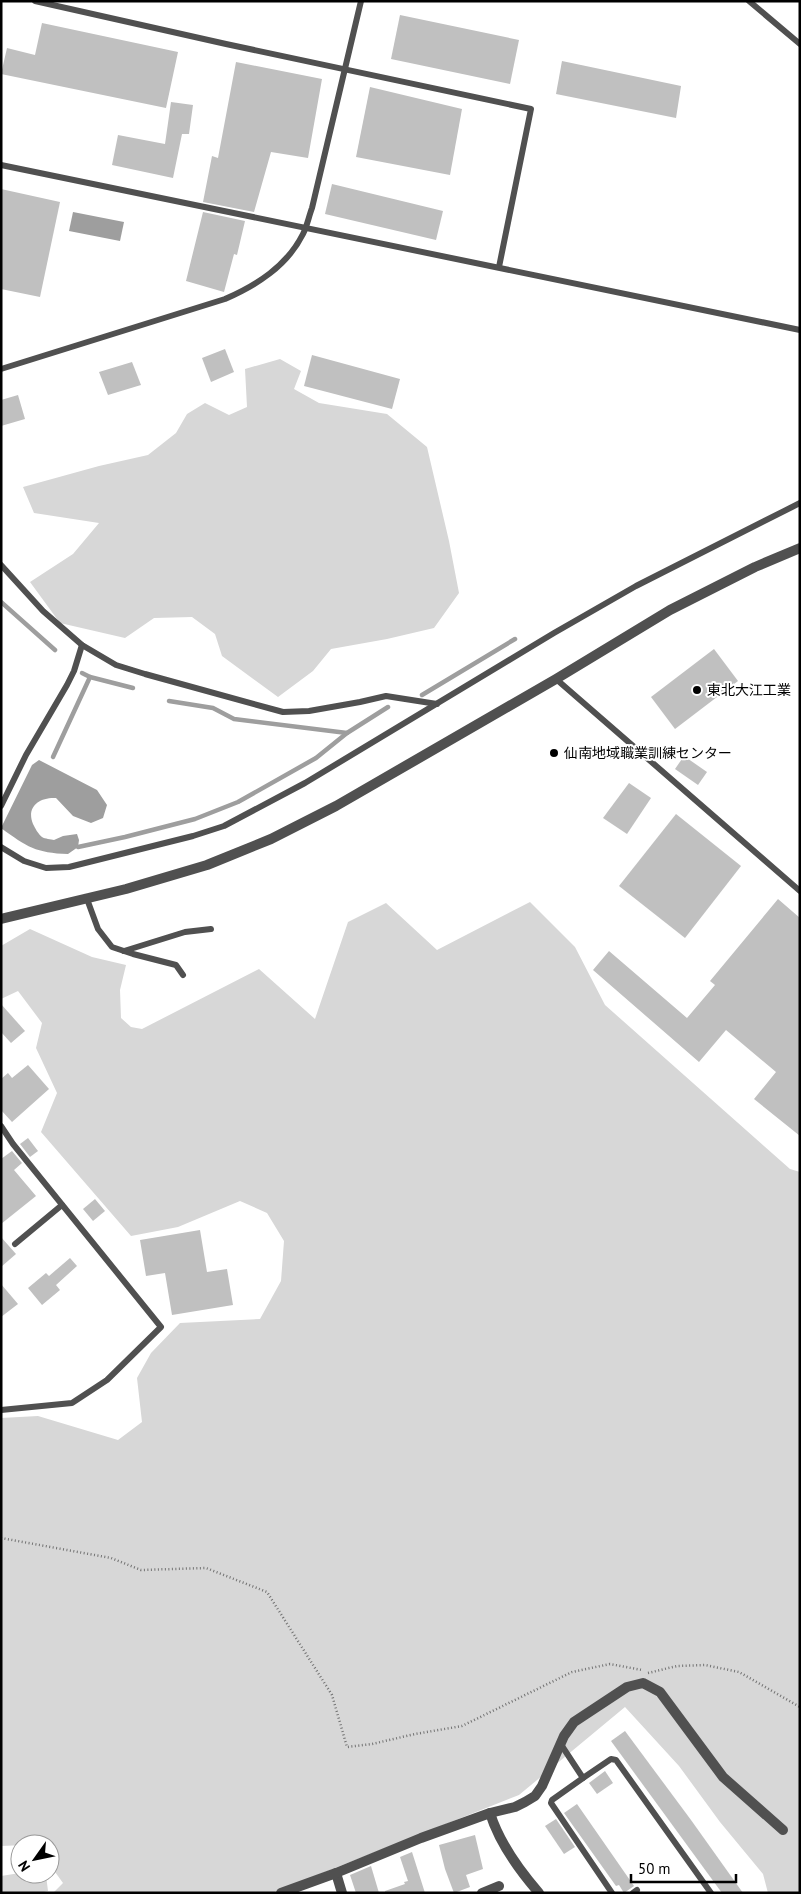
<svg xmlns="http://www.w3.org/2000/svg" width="801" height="1894" viewBox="0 0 801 1894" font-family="'PT Sans','Noto Sans JP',sans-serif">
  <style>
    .green { fill: #d7d7d7 }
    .water { fill: #9e9e9e }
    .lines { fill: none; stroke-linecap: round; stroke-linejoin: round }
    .stream { stroke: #9e9e9e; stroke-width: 4.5 }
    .building { fill: #c0c0c0 }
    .path { stroke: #727272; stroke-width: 2.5; stroke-dasharray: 1 2.5; stroke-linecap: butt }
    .service { stroke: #505050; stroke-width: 6 }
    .minor { stroke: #505050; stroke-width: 10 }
    .tertiary { stroke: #505050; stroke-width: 10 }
    .poi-dot { fill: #000; stroke: #fff; stroke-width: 2 }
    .labels { text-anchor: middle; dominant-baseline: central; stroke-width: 4; stroke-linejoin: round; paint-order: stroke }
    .poi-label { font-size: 14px; fill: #000; stroke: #fff; text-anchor: start }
  </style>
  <rect width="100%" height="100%" fill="#fff"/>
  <g class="green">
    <polygon points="280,359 301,371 294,389 319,403 387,414 427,447 449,541 459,593 434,628 387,639 331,649 313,671 278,697 222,656 215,634 192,617 154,618 125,638 60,623 30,582 73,554 99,523 34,513 23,487 99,466 148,455 176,433 187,414 205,403 229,415 247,407 245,369"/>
    <polygon points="530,902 575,947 605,1005 790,1169 800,1172 800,1893 768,1893 763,1874 720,1822 679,1766 625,1707 519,1795 272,1893 53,1893 63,1883 50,1865 50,1844 1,1846 1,1418 38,1416 118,1440 142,1422 137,1378 151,1353 180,1323 260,1319 281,1281 284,1241 267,1213 240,1201 178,1227 131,1236 41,1132 57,1093 36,1048 42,1023 18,991 1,999 1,946 30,929 92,957 126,965 120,990 121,1018 131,1027 142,1029 259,969 315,1019 348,922 386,903 437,950"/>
    <polygon points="20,1873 24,1880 46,1875 48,1891 40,1893 1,1893 1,1876"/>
  </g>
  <g class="water">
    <polygon points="73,212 124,222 120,241 69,231"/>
    <path d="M39,760L97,790L107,805L103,818L91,823L73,816L56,798C39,797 26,807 33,824C35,828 38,834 42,837C45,839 51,839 54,840L63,836L77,834L79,840L78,847L68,854C36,853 27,847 1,828L32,765Z"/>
  </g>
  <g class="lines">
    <g class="stream">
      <polyline points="1,602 55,650"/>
      <polyline points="82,673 90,677"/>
      <polyline points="422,695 515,639"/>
      <polyline points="169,701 213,708 234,719 347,733"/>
      <polyline points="53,757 90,677 133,688"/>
      <polyline points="78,847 125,837 195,819 238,802 316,758 347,733 388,707"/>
    </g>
  </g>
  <g class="building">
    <polygon points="400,15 519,40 510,84 391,59"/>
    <polygon points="42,23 178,52 166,108 1,74 7,48 35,55"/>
    <polygon points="562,61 681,86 676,118 556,94"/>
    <polygon points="236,62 322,79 308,158 271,152 254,212 203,202 212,156 218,158"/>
    <polygon points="370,87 462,109 450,175 356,157"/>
    <polygon points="171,102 193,105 189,134 182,134 173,178 112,165 118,135 165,144"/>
    <polygon points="332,184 443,211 436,240 325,214"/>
    <polygon points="1,189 60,202 40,297 1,289"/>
    <polygon points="203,212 245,221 237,255 234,254 224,292 186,281"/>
    <polygon points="225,349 234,372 211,382 202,358"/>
    <polygon points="312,355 400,379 392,409 304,386"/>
    <polygon points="132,362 141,385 108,395 99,372"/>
    <polygon points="18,395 25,419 1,426 1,400"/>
    <polygon points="714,649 738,681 675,729 651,697"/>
    <polygon points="684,756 707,772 698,785 675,769"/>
    <polygon points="629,783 651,798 627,834 603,818"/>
    <polygon points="676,814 741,866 685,938 619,886"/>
    <polygon points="778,899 800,918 800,1136 754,1099 776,1072 726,1030 699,1062 593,970 609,951 687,1018 715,985 710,981"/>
    <polygon points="1,1004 25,1031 11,1043 1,1032"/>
    <polygon points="28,1065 49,1089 12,1122 1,1110 1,1079 8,1073 12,1078"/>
    <polygon points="28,1138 38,1151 30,1157 20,1144"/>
    <polygon points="12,1151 22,1163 14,1170 36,1196 1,1224 1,1159"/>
    <polygon points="95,1199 105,1211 93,1221 83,1209"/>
    <polygon points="200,1230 207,1272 227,1269 233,1305 172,1315 165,1273 146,1276 140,1240"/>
    <polygon points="1,1237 16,1254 1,1267"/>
    <polygon points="70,1258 77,1266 56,1285 60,1290 42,1305 28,1288 46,1273 49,1276"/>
    <polygon points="1,1284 18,1304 1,1317"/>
    <polygon points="625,1731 691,1820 743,1893 722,1893 611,1741"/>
    <polygon points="605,1771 613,1783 597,1794 589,1783"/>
    <polygon points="577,1804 634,1886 624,1893 619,1885 616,1886 564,1813"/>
    <polygon points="556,1819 575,1847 564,1854 545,1826"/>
    <polygon points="475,1835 483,1869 466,1875 470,1887 454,1893 445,1869 439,1845"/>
    <polygon points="412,1852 425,1893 385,1893 385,1891 405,1884 404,1882 408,1881 400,1857"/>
    <polygon points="371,1866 379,1893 356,1893 350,1875"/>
  </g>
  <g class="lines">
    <g class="path">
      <polyline points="1,1538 111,1558 141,1570 206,1568 267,1592 332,1695 347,1747 372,1744 415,1734 462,1726 572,1672 610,1664 642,1670"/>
      <polyline points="648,1673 677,1666 705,1665 739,1672 800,1707"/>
    </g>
    <g class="service">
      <polyline points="35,1 226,44 531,109 499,267"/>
      <polyline points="749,1 800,44"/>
      <polyline points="1,165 800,330"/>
      <path d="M1,369L225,299C257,285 287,266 303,234C307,226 309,216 312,208L361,1"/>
      <polyline points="1,565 43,611 82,645 116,665 145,674 283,712 309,711 360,702 386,696 437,704"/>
      <polyline points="556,679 800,891"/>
      <polyline points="1,806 26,755 67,685 74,671 82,645"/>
      <polyline points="1,847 24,861 46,868 69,867 193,836 224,826 305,783 554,633 636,586 800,503"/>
      <polyline points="87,899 98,929 112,947 133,954 176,965 183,975"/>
      <polyline points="124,951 185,932 211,929"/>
      <polyline points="1,1126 13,1144 161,1327 107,1380 72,1403 1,1410"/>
      <polyline points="15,1244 62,1205"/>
      <polyline points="560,1743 583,1778 611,1759 616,1760 711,1893"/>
      <polyline points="583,1778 552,1800 551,1803 612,1893"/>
      <polyline points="633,1893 637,1890"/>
    </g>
    <g class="minor">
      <path d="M490,1813C499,1842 519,1870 539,1893"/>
      <polyline points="336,1873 342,1893"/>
      <polyline points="281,1893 336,1873 421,1838 490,1813 515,1807 525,1802 535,1796 542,1786 564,1736 574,1722 627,1687 643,1683 660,1692 723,1777 783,1830"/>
      <polyline points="482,1893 499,1886"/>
    </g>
    <polyline class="tertiary" points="1,919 126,889 207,865 271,839 336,806 556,679 670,610 755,567 800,548"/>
  </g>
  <g class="poi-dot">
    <circle cx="697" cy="690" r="5"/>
    <circle cx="554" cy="753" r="5"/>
  </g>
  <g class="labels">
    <g class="poi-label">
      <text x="707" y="690">東北大江工業</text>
      <text x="564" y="753">仙南地域職業訓練センター</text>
    </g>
  </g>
  <rect width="801" height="1894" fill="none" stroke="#000000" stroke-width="5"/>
  <g transform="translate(35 1859) rotate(237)"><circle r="24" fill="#ffffff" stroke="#999999"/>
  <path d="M0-4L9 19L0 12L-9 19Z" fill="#000000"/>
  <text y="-8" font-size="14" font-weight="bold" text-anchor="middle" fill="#000000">N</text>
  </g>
  <path d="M631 1874v8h105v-8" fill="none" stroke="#000000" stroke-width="2.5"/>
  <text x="638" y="1874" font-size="15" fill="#000000" stroke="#ffffff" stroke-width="4" paint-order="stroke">50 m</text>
</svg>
